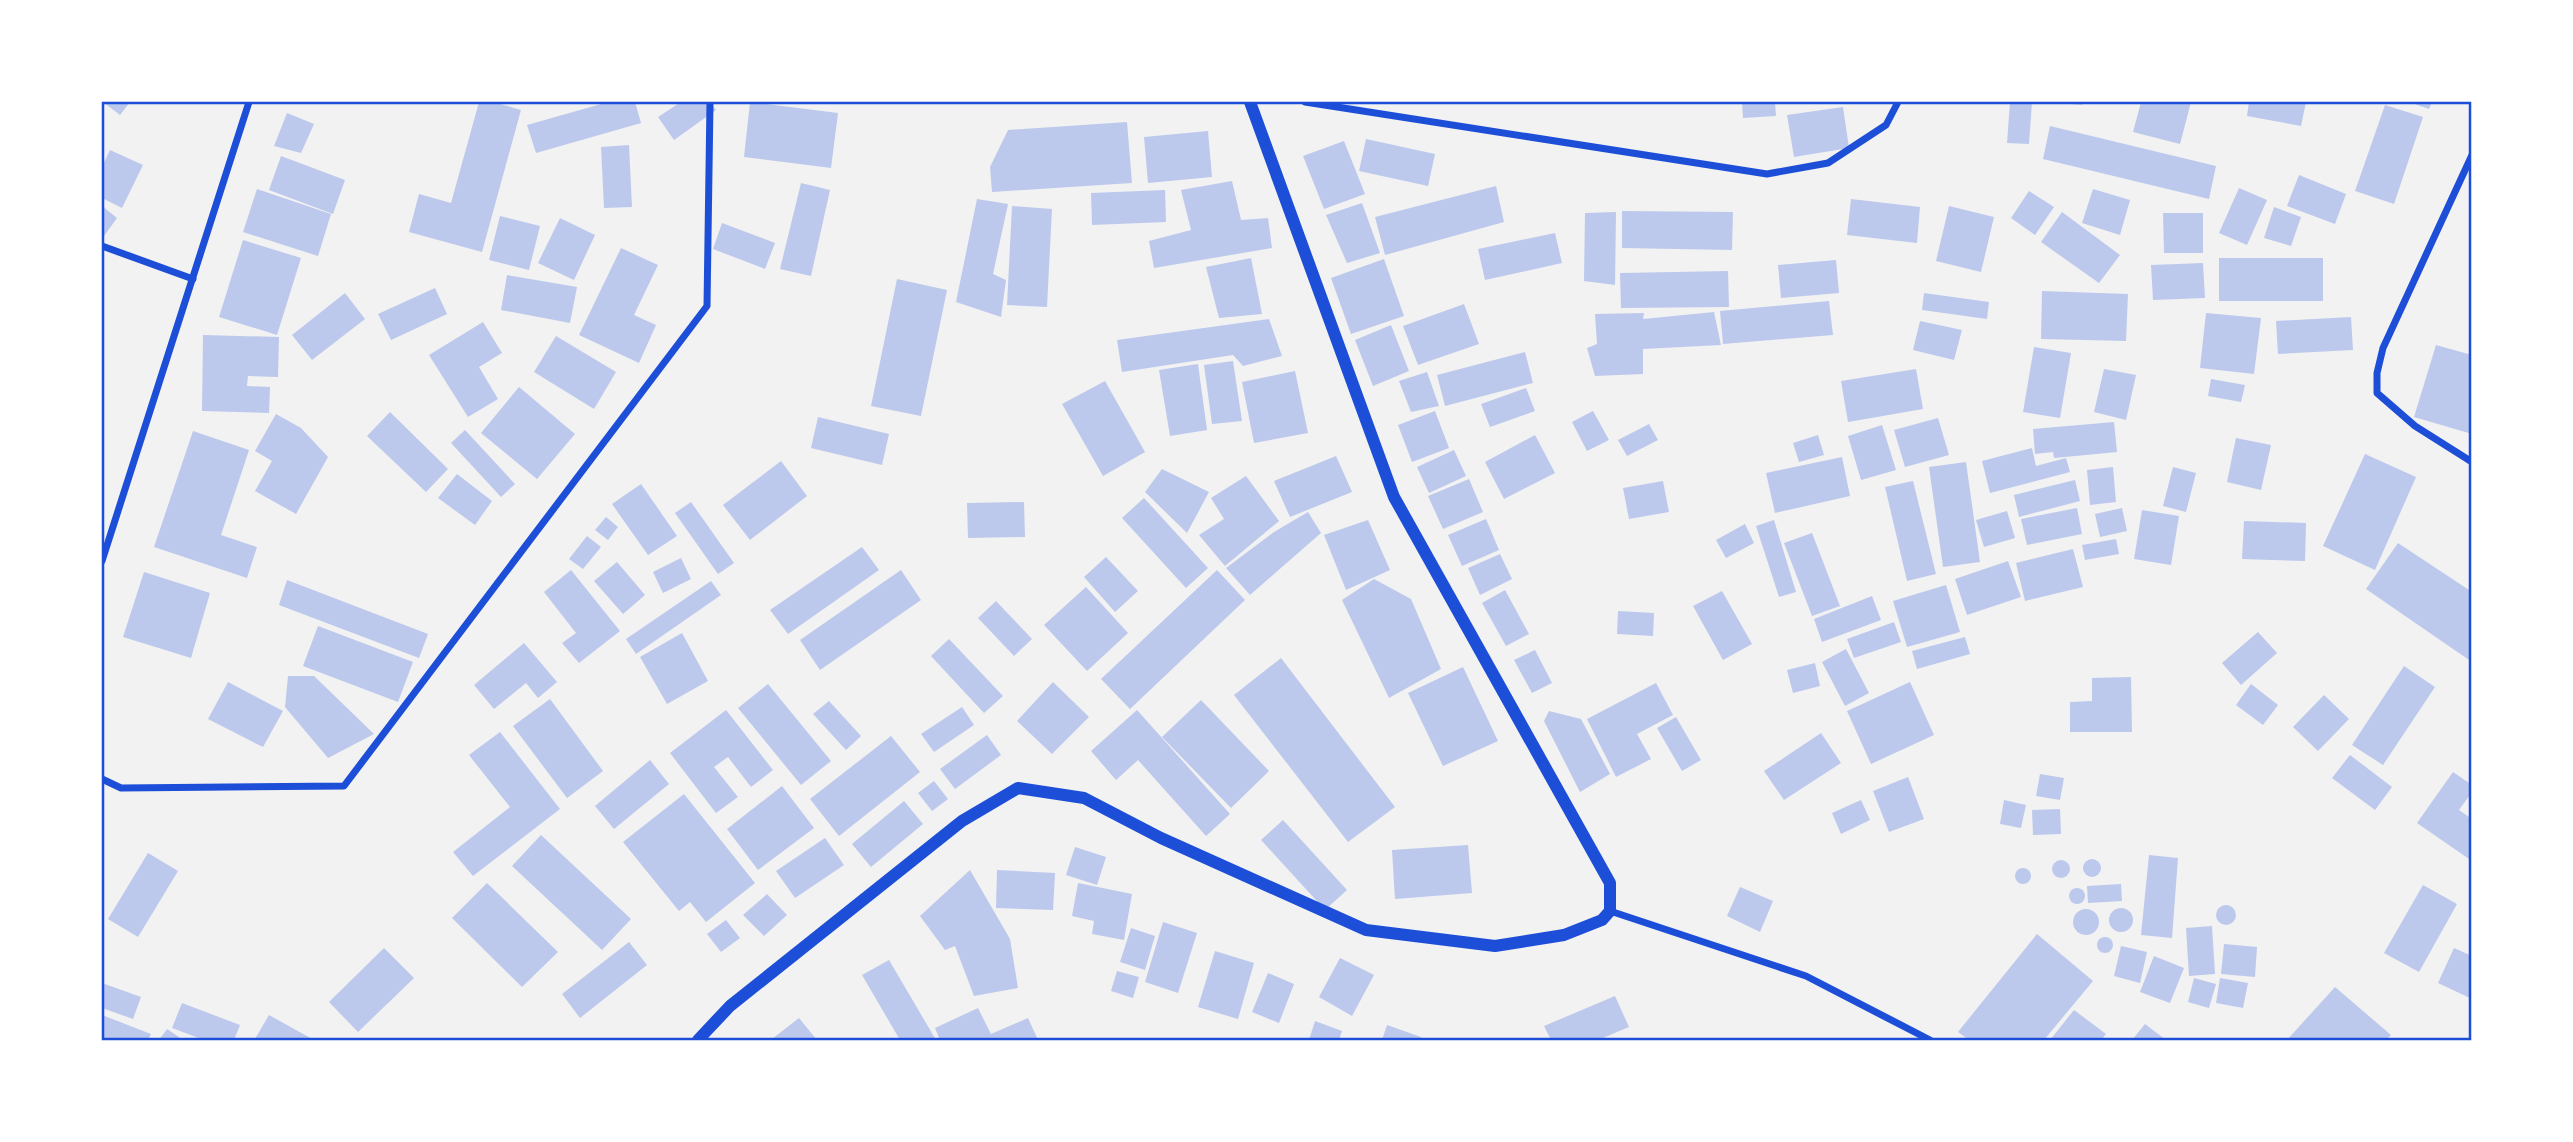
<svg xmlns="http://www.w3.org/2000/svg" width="2573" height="1142" viewBox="0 0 2573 1142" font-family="'Public Sans',sans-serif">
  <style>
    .building { fill: #bdc9ec }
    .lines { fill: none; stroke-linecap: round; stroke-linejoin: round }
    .minor { stroke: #1d4ed8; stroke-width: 7 }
    .tertiary { stroke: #1d4ed8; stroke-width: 12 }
    .neatline { fill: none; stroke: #1d4ed8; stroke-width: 2.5 }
  </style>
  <rect width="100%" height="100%" fill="#f2f2f2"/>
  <g class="building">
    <polygon points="103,102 130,102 120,115"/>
    <polygon points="479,102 493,102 521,110 482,252 409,232 419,194 451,203"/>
    <polygon points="608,102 635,102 641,123 536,153 527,125"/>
    <polygon points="681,102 710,102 716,110 674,140 658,117"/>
    <polygon points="750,102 838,113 831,168 744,157"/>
    <polygon points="1742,102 1775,102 1776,116 1743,118"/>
    <polygon points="2010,102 2032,102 2029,144 2007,143"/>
    <polygon points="2061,102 2082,102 2082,105 2061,103"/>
    <polygon points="2141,102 2191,102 2180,144 2133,132"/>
    <polygon points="2249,102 2306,102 2301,126 2247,116"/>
    <polygon points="2409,102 2432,102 2429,109"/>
    <polygon points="2385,105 2423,117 2394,204 2355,191"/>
    <polygon points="1843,107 1849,148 1794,157 1787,115"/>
    <polygon points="287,113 314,124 301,153 274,146"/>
    <polygon points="1127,122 1132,183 992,192 990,167 1008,130"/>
    <polygon points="2050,126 2216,166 2209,199 2043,159"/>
    <polygon points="1208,131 1212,177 1148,183 1144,137"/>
    <polygon points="1366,139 1435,154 1428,186 1359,171"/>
    <polygon points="1344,141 1365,194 1324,209 1303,156"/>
    <polygon points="629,145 632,207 604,208 601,147"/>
    <polygon points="110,150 143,165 122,208 102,198 102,167"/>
    <polygon points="281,156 345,180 333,214 269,190"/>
    <polygon points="2299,175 2346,194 2335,224 2287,206"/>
    <polygon points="1232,181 1241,220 1268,218 1272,248 1154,268 1149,241 1191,230 1181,190"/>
    <polygon points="801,183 830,190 811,276 780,269"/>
    <polygon points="1496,186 1504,222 1385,255 1375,217"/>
    <polygon points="2239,188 2267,200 2247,245 2219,233"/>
    <polygon points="257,189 331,214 318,256 243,232"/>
    <polygon points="2093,189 2130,200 2120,235 2082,223"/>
    <polygon points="1165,190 1166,222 1092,225 1091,193"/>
    <polygon points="2029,191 2054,207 2035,235 2011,218"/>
    <polygon points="977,199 1008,204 993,274 1006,280 1001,317 956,302"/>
    <polygon points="1851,199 1920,207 1917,243 1847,235"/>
    <polygon points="1362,203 1380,253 1347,263 1326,215"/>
    <polygon points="102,206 117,218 102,239"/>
    <polygon points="1012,206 1052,209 1047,307 1007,305"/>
    <polygon points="1949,206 1994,217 1981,272 1936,261"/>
    <polygon points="2274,207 2301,217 2291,246 2264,238"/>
    <polygon points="1622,211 1733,212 1732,250 1622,248"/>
    <polygon points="1616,212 1615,285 1584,281 1585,213"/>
    <polygon points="2062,212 2120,255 2099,283 2041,242"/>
    <polygon points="2163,213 2203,213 2203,253 2164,253"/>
    <polygon points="500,216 540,226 529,270 489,260"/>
    <polygon points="560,218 595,235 574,280 538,263"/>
    <polygon points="722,223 775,243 765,269 713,249"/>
    <polygon points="1555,233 1562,263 1485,280 1478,249"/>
    <polygon points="243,240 301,258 277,335 219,317"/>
    <polygon points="621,248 658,265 634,315 656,325 639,363 579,335"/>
    <polygon points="1251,258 1262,314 1219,318 1206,267"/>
    <rect x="2219" y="258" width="104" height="43"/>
    <polygon points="1384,259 1404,316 1351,334 1331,278"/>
    <polygon points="1836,260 1839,293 1781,298 1778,265"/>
    <polygon points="2203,263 2205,298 2153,300 2151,265"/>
    <polygon points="1728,271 1729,307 1621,308 1620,273"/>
    <polygon points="507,275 577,287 570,323 501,310"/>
    <polygon points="897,279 947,290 921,416 871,406"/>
    <polygon points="435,288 447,314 391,340 378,314"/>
    <polygon points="2042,291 2128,294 2126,341 2041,339"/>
    <polygon points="345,293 365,319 312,360 292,335"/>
    <polygon points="1924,293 1989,302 1987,319 1922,310"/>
    <polygon points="1829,301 1833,335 1723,344 1720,311"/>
    <polygon points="1464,304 1479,344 1418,365 1403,326"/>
    <polygon points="1714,312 1721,345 1643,349 1643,374 1595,376 1587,348 1597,344 1595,314 1644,313 1643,319"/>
    <polygon points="2206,313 2261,318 2254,374 2200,368"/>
    <polygon points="2351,317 2353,350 2278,354 2276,321"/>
    <polygon points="1269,319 1282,356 1243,366 1233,355 1122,372 1117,340"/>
    <polygon points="1920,321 1962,330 1954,360 1913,350"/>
    <polygon points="483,322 502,353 479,367 498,399 468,417 429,355"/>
    <polygon points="1391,325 1409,371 1373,386 1355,340"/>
    <polygon points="203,335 279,337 278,377 248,376 247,386 270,387 269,413 202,411"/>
    <polygon points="556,336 616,372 594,409 534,372"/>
    <polygon points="2436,345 2472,355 2472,434 2414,417"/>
    <polygon points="2034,347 2071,353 2060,418 2023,412"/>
    <polygon points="1525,352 1533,383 1445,406 1437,375"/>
    <polygon points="1233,361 1242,421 1212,424 1204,365"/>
    <polygon points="1198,364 1207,430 1170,436 1159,370"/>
    <polygon points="1916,369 1923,409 1848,422 1841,381"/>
    <polygon points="2104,369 2136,375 2126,420 2094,412"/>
    <polygon points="1295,371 1308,433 1254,443 1242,382"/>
    <polygon points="1427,372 1439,406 1411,412 1399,381"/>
    <polygon points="2211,379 2245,385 2241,402 2208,396"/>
    <polygon points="1105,381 1145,452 1103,476 1062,404"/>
    <polygon points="519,387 575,434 537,479 481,433"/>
    <polygon points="1526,388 1535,411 1490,427 1481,404"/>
    <polygon points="1435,411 1449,448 1412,462 1398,425"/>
    <polygon points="1593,411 1609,440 1587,451 1572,422"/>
    <polygon points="390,412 448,469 426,492 367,436"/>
    <polygon points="276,414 301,428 328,457 296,514 255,491 272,461 255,451"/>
    <polygon points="818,417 889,434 882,465 811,448"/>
    <polygon points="1938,418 1949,455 1905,467 1894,430"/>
    <polygon points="2114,422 2117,452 2054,458 2053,452 2035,454 2033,429"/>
    <polygon points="1649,424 1658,440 1627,456 1618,440"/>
    <polygon points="1882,425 1896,470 1861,480 1848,436"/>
    <polygon points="465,430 515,484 501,497 451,443"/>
    <polygon points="193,431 249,450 221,535 257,547 247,578 154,547"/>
    <polygon points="1535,435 1555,473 1504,499 1485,462"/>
    <polygon points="1818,435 1824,455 1799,462 1793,443"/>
    <polygon points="2236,438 2271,445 2261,490 2227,482"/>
    <polygon points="2032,448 2036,466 2066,458 2070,472 1990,493 1982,461"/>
    <polygon points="1454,450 1466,476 1429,493 1417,467"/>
    <polygon points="2365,454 2416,477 2375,570 2323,546"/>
    <polygon points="1336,456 1352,492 1290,517 1274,481"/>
    <polygon points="1842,457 1850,496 1775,513 1766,473"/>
    <polygon points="781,461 807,496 750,540 723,505"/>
    <polygon points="1966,462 1980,562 1943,567 1929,467"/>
    <polygon points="2113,467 2116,502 2090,505 2087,470"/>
    <polygon points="2173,467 2196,473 2186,512 2163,506"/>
    <polygon points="1162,469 1209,492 1187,533 1145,492"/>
    <polygon points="457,474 492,501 475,525 438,498"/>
    <polygon points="1246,476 1279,521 1225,566 1199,535 1224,519 1211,498"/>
    <polygon points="1469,479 1483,512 1443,529 1428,496"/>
    <polygon points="2075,480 2080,501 2019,517 2014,495"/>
    <polygon points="1663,481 1669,512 1629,519 1623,488"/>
    <polygon points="1913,481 1936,574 1907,581 1885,487"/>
    <polygon points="641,484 677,536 648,555 612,504"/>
    <polygon points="1144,498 1208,568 1186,588 1122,518"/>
    <polygon points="691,502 734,563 718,574 675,513"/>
    <polygon points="1024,502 1025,537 968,538 967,503"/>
    <polygon points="2077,508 2082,534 2027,545 2021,519"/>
    <polygon points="2122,508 2127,531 2100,537 2095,514"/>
    <polygon points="2142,510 2179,516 2171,565 2134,559"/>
    <polygon points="2007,511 2015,538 1984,547 1976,520"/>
    <polygon points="1308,512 1321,533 1250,595 1226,568 1274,532"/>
    <polygon points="606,517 618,527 608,540 595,530"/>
    <polygon points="1486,519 1499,550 1462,566 1448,535"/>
    <polygon points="1368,520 1390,570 1346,590 1324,535"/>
    <polygon points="1774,520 1796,592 1779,597 1756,526"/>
    <polygon points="2244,521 2306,523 2305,561 2242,559"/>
    <polygon points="1745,524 1754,543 1726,558 1716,540"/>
    <polygon points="1812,533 1840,606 1812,616 1784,543"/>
    <polygon points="587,536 601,547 583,569 569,559"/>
    <polygon points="2116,539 2119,554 2085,560 2082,545"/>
    <polygon points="2398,543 2472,592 2472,662 2366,589"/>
    <polygon points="862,547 879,570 788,634 770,610"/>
    <polygon points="2073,549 2083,587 2025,601 2016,563"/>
    <polygon points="1500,554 1512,579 1480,595 1468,568"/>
    <polygon points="1106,557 1138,591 1115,612 1084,577"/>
    <polygon points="681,558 691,579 663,593 653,572"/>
    <polygon points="2008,561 2021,597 1967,615 1955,579"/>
    <polygon points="617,562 645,595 623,614 594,581"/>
    <polygon points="571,570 620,631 579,663 562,643 576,633 544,592"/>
    <polygon points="901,570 921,600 820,670 800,640"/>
    <polygon points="1217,570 1245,600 1130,709 1101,679"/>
    <polygon points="144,572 210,593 191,658 123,637"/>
    <polygon points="1374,579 1411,599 1441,669 1389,698 1342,600"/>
    <polygon points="287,580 428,634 419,658 279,605"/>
    <polygon points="711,581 721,595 636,654 626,639"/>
    <polygon points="1946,585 1960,632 1907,647 1893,601"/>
    <polygon points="1086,587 1128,633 1087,671 1044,625"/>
    <polygon points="1505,590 1529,634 1506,646 1482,603"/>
    <polygon points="1722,591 1752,644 1723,660 1693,606"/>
    <polygon points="1872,596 1881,620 1822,642 1814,619"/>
    <polygon points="996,601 1032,639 1014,656 978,618"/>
    <polygon points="1618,611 1654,613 1653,636 1617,634"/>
    <polygon points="1894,622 1901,642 1854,658 1847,639"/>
    <polygon points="318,626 413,662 398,702 303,666"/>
    <polygon points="2258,632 2277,653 2241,685 2222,663"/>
    <polygon points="682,633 708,681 667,704 640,657"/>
    <polygon points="1965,637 1970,654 1917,669 1912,651"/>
    <polygon points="949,639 1003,696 984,713 931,656"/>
    <polygon points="524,643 557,682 538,698 526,683 494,709 474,685"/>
    <polygon points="1846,649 1869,693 1845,706 1822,662"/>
    <polygon points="1535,650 1552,683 1532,693 1514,660"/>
    <polygon points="1281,658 1395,807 1348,842 1234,695"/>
    <polygon points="1815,663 1820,686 1793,693 1787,670"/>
    <polygon points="2404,666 2435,687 2383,765 2352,745"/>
    <polygon points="1463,667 1498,741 1443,766 1408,693"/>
    <polygon points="288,676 314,676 374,734 328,758 285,707"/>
    <polygon points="2131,677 2132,732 2070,732 2070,702 2092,701 2092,678"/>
    <polygon points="228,682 283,711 263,747 208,719"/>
    <polygon points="1053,682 1089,717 1052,754 1017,721"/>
    <polygon points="1910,682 1934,735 1871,764 1847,711"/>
    <polygon points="1656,683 1673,715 1637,734 1651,759 1616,777 1587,719"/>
    <polygon points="768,684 831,761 801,785 738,708"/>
    <polygon points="2251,684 2278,705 2263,725 2236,705"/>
    <polygon points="2324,695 2349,719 2318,751 2293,727"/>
    <polygon points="550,699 603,771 567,798 513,726"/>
    <polygon points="1201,700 1269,771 1231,808 1162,737"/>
    <polygon points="829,701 861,736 846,750 813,714"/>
    <polygon points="962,707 974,725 934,752 921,734"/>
    <polygon points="726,710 773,770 751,787 728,757 714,767 738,797 716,813 670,753"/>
    <polygon points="1137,710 1230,814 1206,836 1138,760 1116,780 1091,751"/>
    <polygon points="1549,711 1581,719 1610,774 1580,792 1544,721"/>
    <polygon points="1676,717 1701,760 1682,771 1657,728"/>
    <polygon points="500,732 560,809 473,876 453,852 510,807 469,755"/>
    <polygon points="1821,733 1841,763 1784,800 1764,771"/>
    <polygon points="987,735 1001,755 955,789 940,769"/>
    <polygon points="891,736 920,772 839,836 810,799"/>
    <polygon points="2350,755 2392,787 2375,810 2332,778"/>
    <polygon points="650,760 669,784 614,829 595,806"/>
    <polygon points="2453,772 2472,785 2472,792 2459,810 2472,819 2472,861 2417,823"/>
    <polygon points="2040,774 2064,778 2060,800 2036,796"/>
    <polygon points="1908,777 1924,819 1889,832 1873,791"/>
    <polygon points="934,781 948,799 932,811 918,793"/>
    <polygon points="782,786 814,828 758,870 727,829"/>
    <polygon points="684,794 755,883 706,922 690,902 679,911 623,842"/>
    <polygon points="1861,800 1870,820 1841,834 1832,813"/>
    <polygon points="2004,800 2026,805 2021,828 2000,824"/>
    <polygon points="904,801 923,824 871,867 852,844"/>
    <polygon points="2060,809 2061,834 2033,835 2032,810"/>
    <polygon points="1283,820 1347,890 1325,910 1261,840"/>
    <polygon points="541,835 631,919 602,950 512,866"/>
    <polygon points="825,838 844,865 795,898 776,871"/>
    <polygon points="1468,845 1472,893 1395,899 1392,850"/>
    <polygon points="1075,847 1106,857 1097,885 1066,875"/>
    <polygon points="148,853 178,871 138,937 108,919"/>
    <polygon points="2149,855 2178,858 2172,938 2141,935"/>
    <circle cx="2092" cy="868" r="9"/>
    <circle cx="2061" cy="869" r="9"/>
    <circle cx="2023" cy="876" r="8"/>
    <polygon points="970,870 1010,939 1018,988 974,996 955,946 945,950 920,916"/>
    <polygon points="997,870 1055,873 1053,910 996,908"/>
    <polygon points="487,883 558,952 522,987 452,918"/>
    <polygon points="1078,883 1132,894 1124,940 1092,934 1094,921 1072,916"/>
    <polygon points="2121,884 2122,901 2088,903 2087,886"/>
    <polygon points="2423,885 2457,904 2419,972 2384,953"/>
    <polygon points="1740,887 1773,901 1760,932 1727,916"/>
    <circle cx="2077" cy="896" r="8"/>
    <polygon points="767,894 787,915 764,936 743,915"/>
    <circle cx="2226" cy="915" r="10"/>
    <circle cx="2121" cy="920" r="12"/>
    <circle cx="2086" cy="922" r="13"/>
    <polygon points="726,920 740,938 721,952 707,934"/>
    <polygon points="1163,922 1197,933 1178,993 1145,982"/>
    <polygon points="2212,926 2215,974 2189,976 2186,928"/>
    <polygon points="1131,928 1155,936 1145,970 1120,962"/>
    <polygon points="2037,934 2093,981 2044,1040 1969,1040 1958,1032"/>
    <circle cx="2105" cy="945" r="8"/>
    <polygon points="629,942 647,965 580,1018 562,994"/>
    <polygon points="2224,944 2257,947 2255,977 2221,974"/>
    <polygon points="2121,946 2147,952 2140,983 2114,976"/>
    <polygon points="384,948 414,978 358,1032 329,1002"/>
    <polygon points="2454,948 2472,956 2472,999 2438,983"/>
    <polygon points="1215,951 1254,963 1238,1019 1198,1007"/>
    <polygon points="2154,956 2184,968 2170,1003 2140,992"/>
    <polygon points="1340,958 1374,975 1352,1016 1319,997"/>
    <polygon points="889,960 936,1040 900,1040 862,975"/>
    <polygon points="1117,971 1139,977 1133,998 1111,991"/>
    <polygon points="1268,973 1294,984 1279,1023 1252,1012"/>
    <polygon points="2194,978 2216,984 2209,1008 2188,1002"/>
    <polygon points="2220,978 2248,983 2243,1008 2216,1003"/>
    <polygon points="102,983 141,997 133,1019 102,1008"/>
    <polygon points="2335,987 2391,1035 2386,1040 2287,1040"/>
    <polygon points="1615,996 1629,1027 1598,1040 1551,1040 1544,1026"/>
    <polygon points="182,1003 240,1025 234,1040 204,1040 172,1028"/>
    <polygon points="978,1008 991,1034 1028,1018 1038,1040 940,1040 935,1028"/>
    <polygon points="2074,1010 2106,1034 2101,1040 2050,1040"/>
    <polygon points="102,1015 151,1034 148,1040 102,1040"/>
    <polygon points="269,1015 314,1040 255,1039"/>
    <polygon points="799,1018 817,1040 773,1040 772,1039"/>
    <polygon points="1315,1021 1342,1031 1339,1040 1309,1040"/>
    <polygon points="2145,1024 2166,1040 2132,1040"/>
    <polygon points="1387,1025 1421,1037 1420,1040 1382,1040"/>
    <polygon points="167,1029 179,1037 178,1040 159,1040"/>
  </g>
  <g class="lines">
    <g class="minor">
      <polyline points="1305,102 1767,174 1828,163 1886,125 1898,102"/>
      <polyline points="2472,155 2383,348 2377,373 2377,393 2415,426 2472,462"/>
      <polyline points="102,246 193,279"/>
      <polyline points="102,561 249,102"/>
      <polyline points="102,779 121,788 344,786 707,306 710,102"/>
      <polyline points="1610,911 1806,976 1930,1040"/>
    </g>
    <polyline class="tertiary" points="698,1040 730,1006 962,821 1018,788 1084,798 1161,838 1366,930 1495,946 1564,935 1602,920 1610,911 1610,883 1394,497 1250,102"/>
  </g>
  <rect width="2573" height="1142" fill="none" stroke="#ffffff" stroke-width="206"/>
  <rect x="103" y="103" width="2367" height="936" class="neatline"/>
</svg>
